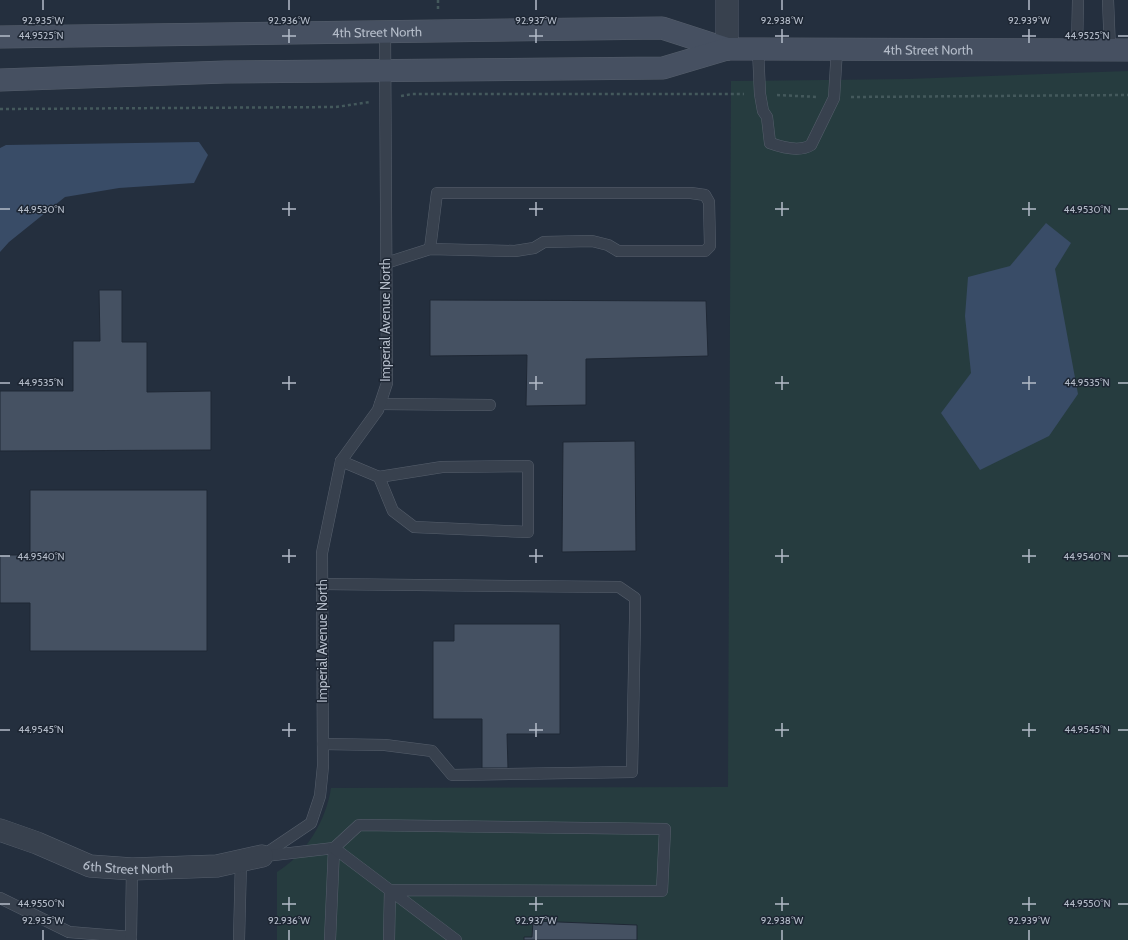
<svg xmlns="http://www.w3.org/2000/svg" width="1128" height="940" viewBox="0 0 1128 940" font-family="Cabin,sans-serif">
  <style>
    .green { fill: #263c3f }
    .water { fill: #394c67 }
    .building { fill: #455162; stroke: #1f2835 }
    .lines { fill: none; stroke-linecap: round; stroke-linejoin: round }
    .lane-casing { stroke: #565f6c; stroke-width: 12 }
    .street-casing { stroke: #565f6c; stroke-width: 23 }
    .secondary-casing { stroke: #565f6c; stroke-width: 23 }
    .path { stroke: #44595c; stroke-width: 2.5; stroke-dasharray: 3 3; stroke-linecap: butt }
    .lane { stroke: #38414e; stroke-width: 11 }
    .street { stroke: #38414e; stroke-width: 22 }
    .secondary { stroke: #465061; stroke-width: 22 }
    .ticks { fill: none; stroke: #b4bcc9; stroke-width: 1.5 }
    .labels { text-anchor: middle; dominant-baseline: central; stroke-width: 3; stroke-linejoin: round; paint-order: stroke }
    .street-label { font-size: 13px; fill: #b4bcc9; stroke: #1d2633 }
    .ticks-label { font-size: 10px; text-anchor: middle; fill: #b4bcc9; stroke: #1d2633; stroke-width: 3; stroke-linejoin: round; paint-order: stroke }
  </style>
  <rect width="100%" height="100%" fill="#242f3e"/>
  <path class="green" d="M1128,71V940H277V872C306,854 326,821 331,788L728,787L731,81L907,79Z"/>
  <g class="water">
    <polygon points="199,142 208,155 194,183 119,188 65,197 9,242 0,252 0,148 6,145"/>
    <polygon points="1046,223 1071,243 1055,269 1078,394 1049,436 980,470 941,413 971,373 965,316 968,277 1010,266"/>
  </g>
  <g class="building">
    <polygon points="99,290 122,290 122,342 147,342 147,392 211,391 211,450 0,451 0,391 73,391 73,341 100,341"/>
    <polygon points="430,300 706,301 708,356 586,359 586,405 526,406 527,355 430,356"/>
    <polygon points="635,441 636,551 562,552 563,442"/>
    <polygon points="30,490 207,490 207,651 30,651 30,603 0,603 0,555 30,555"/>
    <polygon points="454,624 560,624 560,734 507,734 508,768 482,768 482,719 433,719 433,641 454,641"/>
    <polygon points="533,921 637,925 637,940 524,940 524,937 532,937"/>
  </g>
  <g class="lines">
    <g class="lane-casing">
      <g id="lane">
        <polyline points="1108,0 1110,50"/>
        <path d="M758,49L760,94L763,111L767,117L770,143C781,147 800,152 811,145L834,98L837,49"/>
        <polyline points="1077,49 1078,0"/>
        <polyline points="386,263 430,249 437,193 691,193 705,195 709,202 710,246 705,251 618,251 608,245 592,241 544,242 534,248 515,251 430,249"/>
        <polyline points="380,404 490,405"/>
        <polyline points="341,461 379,477 442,467 528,466 528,532 414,527 393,511 379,477"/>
        <polyline points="322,584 619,587 635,598 635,619 632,772 452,775 432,751 385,745 323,744"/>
        <polyline points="262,856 311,823 320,796 323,766 322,553 341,461 378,410 387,383 385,31"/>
        <polyline points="265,856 334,848 330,940"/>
        <polyline points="0,898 69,932 131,937 131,940"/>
        <polyline points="131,937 132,869"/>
        <polyline points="239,940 241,861"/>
        <polyline points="389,940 390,890 662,891 665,829 359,825 334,848 456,940"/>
      </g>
    </g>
    <g class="street-casing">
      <g id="street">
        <polyline points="727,0 727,49"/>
        <path id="s1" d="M0,830L37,843L90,866L132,869L217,866L262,856"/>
      </g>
    </g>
    <g class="secondary-casing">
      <g id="secondary">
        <path id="s2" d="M0,37L662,28L727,49"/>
        <path id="s3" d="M0,80L225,72L663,68L727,49L1128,50"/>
      </g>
    </g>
    <g class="path">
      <polyline points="438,9 438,0"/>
      <polyline points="777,95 818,97"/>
      <polyline points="401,96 412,94 744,94"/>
      <polyline points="851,97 1128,95"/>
      <polyline points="0,109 336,107 370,102"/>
    </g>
    <use href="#lane" class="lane"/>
    <use href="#street" class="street"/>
    <use href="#secondary" class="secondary"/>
  </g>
  <path class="ticks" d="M43,0V10M289,0V10M536,0V10M782,0V10M1029,0V10M289,29V43M536,29V43M782,29V43M1029,29V43M0,36H10M282,36H296M529,36H543M775,36H789M1022,36H1036M1118,36H1128M289,202V216M536,202V216M782,202V216M1029,202V216M0,209H10M282,209H296M529,209H543M775,209H789M1022,209H1036M1118,209H1128M289,376V390M536,376V390M782,376V390M1029,376V390M0,383H10M282,383H296M529,383H543M775,383H789M1022,383H1036M1118,383H1128M289,549V563M536,549V563M782,549V563M1029,549V563M0,556H10M282,556H296M529,556H543M775,556H789M1022,556H1036M1118,556H1128M289,723V737M536,723V737M782,723V737M1029,723V737M0,730H10M282,730H296M529,730H543M775,730H789M1022,730H1036M1118,730H1128M289,897V911M536,897V911M782,897V911M1029,897V911M0,904H10M282,904H296M529,904H543M775,904H789M1022,904H1036M1118,904H1128M43,930V940M289,930V940M536,930V940M782,930V940M1029,930V940"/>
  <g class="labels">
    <g class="street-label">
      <text stroke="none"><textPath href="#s2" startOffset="377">4th Street North</textPath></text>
      <text stroke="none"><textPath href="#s3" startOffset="931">4th Street North</textPath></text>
      <text transform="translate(385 320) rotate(-90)">Imperial Avenue North</text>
      <text transform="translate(322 641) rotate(-90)">Imperial Avenue North</text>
      <text stroke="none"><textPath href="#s1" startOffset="135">6th Street North</textPath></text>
    </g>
  </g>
  <g class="ticks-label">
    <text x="43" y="24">92.935°W</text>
    <text x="289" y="24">92.936°W</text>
    <text x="536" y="24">92.937°W</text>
    <text x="782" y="24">92.938°W</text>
    <text x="1029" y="24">92.939°W</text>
    <text x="1087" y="39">44.9525°N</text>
    <text x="41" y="39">44.9525°N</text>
    <text x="1087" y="213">44.9530°N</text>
    <text x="41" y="213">44.9530°N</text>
    <text x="1087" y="386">44.9535°N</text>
    <text x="41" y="386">44.9535°N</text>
    <text x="1087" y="560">44.9540°N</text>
    <text x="41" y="560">44.9540°N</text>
    <text x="1087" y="733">44.9545°N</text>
    <text x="41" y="733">44.9545°N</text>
    <text x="1087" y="907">44.9550°N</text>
    <text x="41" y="907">44.9550°N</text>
    <text x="43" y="924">92.935°W</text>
    <text x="289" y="924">92.936°W</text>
    <text x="536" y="924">92.937°W</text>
    <text x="782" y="924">92.938°W</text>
    <text x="1029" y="924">92.939°W</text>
  </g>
</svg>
